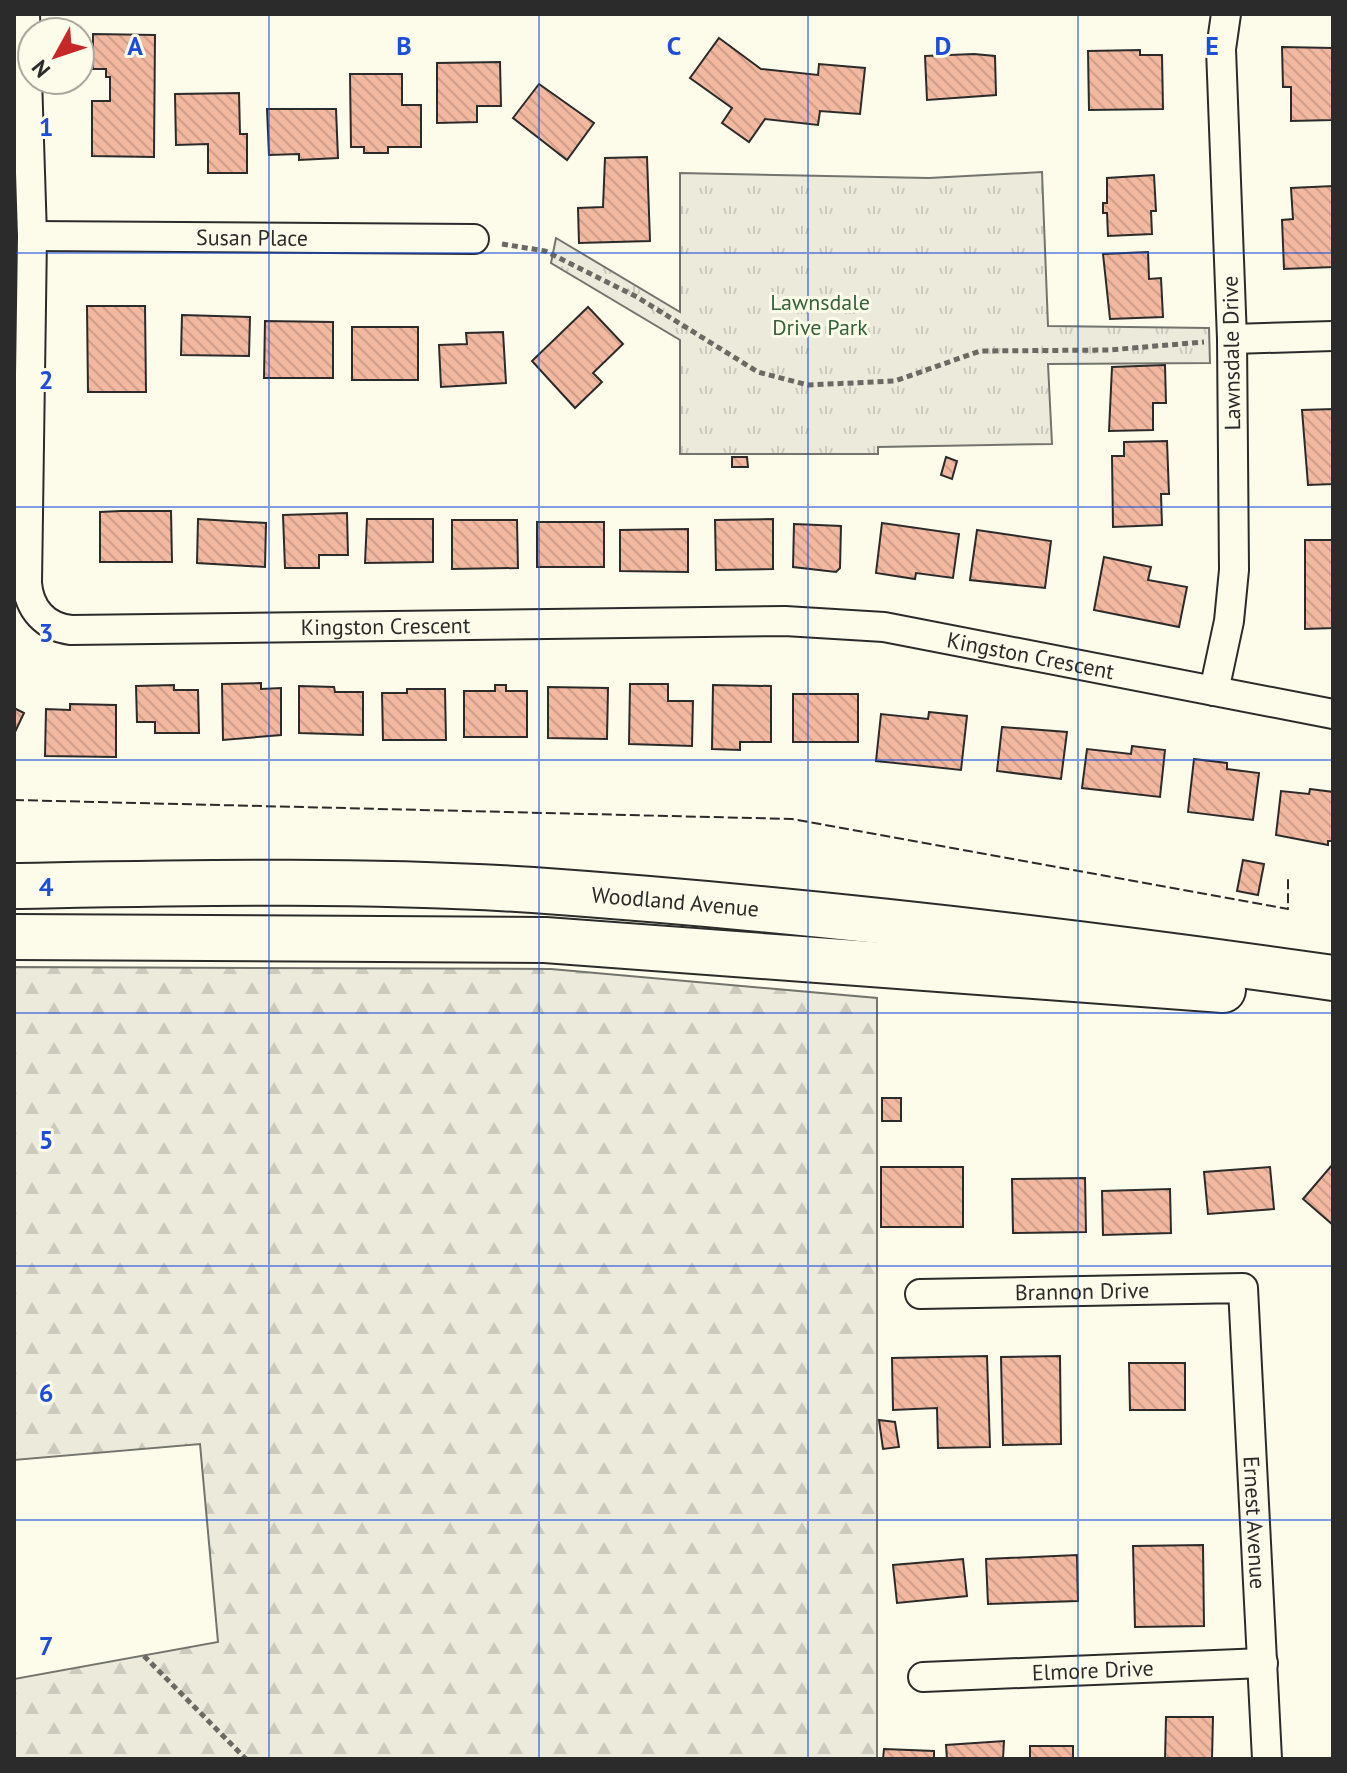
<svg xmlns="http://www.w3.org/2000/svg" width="1347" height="1773" viewBox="0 0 1347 1773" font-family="'PT Sans',sans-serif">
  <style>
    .forest { fill: url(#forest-firs); stroke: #74746e; stroke-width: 2 }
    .park { fill: url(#park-tufts); stroke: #74746e; stroke-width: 2 }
    .building { fill: url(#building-back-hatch); stroke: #2b2b2b; stroke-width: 2 }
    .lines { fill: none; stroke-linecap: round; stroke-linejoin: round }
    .street-casing { stroke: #2b2b2b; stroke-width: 32 }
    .primary-casing { stroke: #2b2b2b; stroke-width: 48 }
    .path { stroke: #6a6964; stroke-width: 5; stroke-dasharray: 6 4; stroke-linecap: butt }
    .street { stroke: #fdfbea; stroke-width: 28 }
    .primary { stroke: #fdfbea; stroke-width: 44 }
    .fence { stroke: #2b2b2b; stroke-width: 2; stroke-dasharray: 10 4; stroke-linecap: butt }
    .grid { fill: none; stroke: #1d4ed8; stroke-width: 2; stroke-opacity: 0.55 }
    .labels { text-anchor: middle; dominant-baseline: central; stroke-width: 6; stroke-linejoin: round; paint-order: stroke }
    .street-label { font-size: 22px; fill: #2b2b2b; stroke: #fdfbea }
    .park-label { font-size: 22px; fill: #34623c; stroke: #fdfbea }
    .grid-label { font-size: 26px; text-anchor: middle; font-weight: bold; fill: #1d4ed8; stroke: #fdfbea; stroke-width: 6; stroke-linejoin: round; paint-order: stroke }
  </style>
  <defs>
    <pattern id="forest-firs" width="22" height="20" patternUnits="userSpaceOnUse" patternTransform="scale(2)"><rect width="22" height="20" fill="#ecebdb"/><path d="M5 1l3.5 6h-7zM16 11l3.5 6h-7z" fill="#cbcabc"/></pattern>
    <pattern id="park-tufts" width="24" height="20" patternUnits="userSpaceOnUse" patternTransform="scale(2)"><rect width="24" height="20" fill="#ecebdb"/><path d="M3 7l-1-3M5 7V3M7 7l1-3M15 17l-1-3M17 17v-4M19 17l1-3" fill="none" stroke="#cbcabc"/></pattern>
    <pattern id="building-back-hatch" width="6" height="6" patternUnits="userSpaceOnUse" patternTransform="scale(2)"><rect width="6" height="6" fill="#f2b8a0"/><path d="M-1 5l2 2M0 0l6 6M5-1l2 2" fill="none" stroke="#d09e8a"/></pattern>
  </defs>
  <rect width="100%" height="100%" fill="#fdfbea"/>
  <polygon class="forest" points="14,967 551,969 877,998 877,1759 14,1759 14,1679 218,1642 200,1444 14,1460"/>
  <polygon class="park" points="1042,172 1048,326 1209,328 1210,363 1048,364 1052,444 878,447 878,454 680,454 680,340 551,263 556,238 680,312 680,173 929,178"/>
  <g class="building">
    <polygon points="93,34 155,35 154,157 92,156 92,101 110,101 110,77 106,77 106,69 93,69"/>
    <polygon points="719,38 761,69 818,75 819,64 865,68 860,114 820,111 818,125 765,119 749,142 722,123 732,108 690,78"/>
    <polygon points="1282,47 1333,48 1333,120 1291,121 1291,87 1283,87"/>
    <polygon points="1140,50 1140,55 1162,55 1163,109 1089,110 1088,51"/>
    <polygon points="974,54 995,56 996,95 927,100 925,56"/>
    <polygon points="500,62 501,106 477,106 477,122 437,123 437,63"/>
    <polygon points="350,74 402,74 402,105 421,105 421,147 388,147 388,153 364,153 364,147 351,147"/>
    <polygon points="539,84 594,123 567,160 513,118"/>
    <polygon points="239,93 240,134 247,134 247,173 208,173 208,144 176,145 175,94"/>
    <polygon points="267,109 336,109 338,158 299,160 299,154 269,155"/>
    <polygon points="647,157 650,241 579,243 578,208 603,207 605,158"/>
    <polygon points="1154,175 1156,211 1151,211 1152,234 1108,236 1107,213 1103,213 1103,203 1107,203 1107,178"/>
    <polygon points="1333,186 1333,267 1284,269 1282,220 1293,219 1291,188"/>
    <polygon points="1148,252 1149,279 1161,278 1163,317 1110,319 1103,254"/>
    <polygon points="87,306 145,306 146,392 88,392"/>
    <polygon points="588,307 623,344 593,373 602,382 575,408 532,361"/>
    <polygon points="182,315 250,317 249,356 181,355"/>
    <polygon points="265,321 333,322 333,378 264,378"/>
    <rect x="352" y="327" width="66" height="53"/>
    <polygon points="503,332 506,383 441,387 439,345 467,344 466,333"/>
    <polygon points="1165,365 1166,403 1153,403 1153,430 1109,431 1112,367"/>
    <polygon points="1333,409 1333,484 1308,485 1302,410"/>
    <polygon points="1167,441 1169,494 1161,494 1162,525 1113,527 1112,456 1124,456 1124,442"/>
    <polygon points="732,457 747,457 748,467 732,467"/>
    <polygon points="946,457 957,461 952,479 941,475"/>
    <polygon points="121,511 171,511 172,562 100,562 100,512"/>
    <polygon points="347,513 348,555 319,555 319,568 285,568 283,515"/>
    <polygon points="198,519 266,523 265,567 197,563"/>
    <polygon points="367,519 433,519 433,562 365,563"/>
    <polygon points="773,519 773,569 716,570 715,520"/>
    <polygon points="452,520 517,520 518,568 452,569"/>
    <rect x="537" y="522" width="67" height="45"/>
    <polygon points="882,523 959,534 953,578 916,573 915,579 876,573"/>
    <polygon points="794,524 841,526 840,568 836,572 793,567"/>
    <polygon points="688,529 688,572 620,571 620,530"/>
    <polygon points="977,530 1051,541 1045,588 970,580"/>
    <polygon points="1305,540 1333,540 1333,628 1305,629"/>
    <polygon points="1104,557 1151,567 1148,580 1187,587 1179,627 1094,610"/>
    <polygon points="261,683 261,689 281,688 281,735 223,740 222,684"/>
    <polygon points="630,684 668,684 668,701 693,701 692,746 629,744"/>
    <polygon points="174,685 174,690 198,690 199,733 155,733 155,722 137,722 136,686"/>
    <polygon points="495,685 506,685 506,691 527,691 527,737 464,737 464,691 495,691"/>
    <polygon points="713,685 771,686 771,742 740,742 740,750 712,749"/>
    <polygon points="299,686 334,687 335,692 363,692 363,735 299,733"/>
    <polygon points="548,687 608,688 607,739 548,738"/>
    <polygon points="407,689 445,689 446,740 383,740 382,693 407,693"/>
    <rect x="793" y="694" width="65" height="48"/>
    <polygon points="70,704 116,705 116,757 45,756 46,709 70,710"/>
    <polygon points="14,708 24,713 14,734"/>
    <polygon points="929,712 967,716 961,770 876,761 881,714 928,719"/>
    <polygon points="1002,727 1067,732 1061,779 997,771"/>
    <polygon points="1132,746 1165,750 1160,797 1082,788 1087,749 1131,754"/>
    <polygon points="1194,759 1227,763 1227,769 1259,773 1253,820 1188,812"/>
    <polygon points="1310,789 1333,792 1333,841 1328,841 1328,845 1276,835 1281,791 1309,794"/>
    <polygon points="1243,860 1264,864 1258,895 1237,891"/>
    <rect x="882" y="1098" width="19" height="23"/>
    <polygon points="1332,1165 1333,1167 1333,1225 1303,1199"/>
    <rect x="881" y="1167" width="82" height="60"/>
    <polygon points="1270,1167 1274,1209 1208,1214 1204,1172"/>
    <polygon points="1085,1178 1086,1232 1013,1233 1012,1179"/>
    <polygon points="1170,1189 1171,1233 1103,1235 1102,1191"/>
    <polygon points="987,1356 990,1447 938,1448 937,1408 893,1410 892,1358"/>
    <polygon points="1060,1356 1061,1444 1003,1445 1001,1357"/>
    <polygon points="1129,1363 1185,1363 1185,1410 1130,1410"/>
    <polygon points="879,1420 895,1422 899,1447 883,1449"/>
    <polygon points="1203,1545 1204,1626 1135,1627 1133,1546"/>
    <polygon points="1077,1555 1078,1601 988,1604 986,1559"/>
    <polygon points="963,1559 967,1596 897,1603 893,1565"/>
    <polygon points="1166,1717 1213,1717 1212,1759 1165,1759"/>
    <polygon points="1004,1741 1003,1759 947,1759 946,1745"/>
    <rect x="1030" y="1746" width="43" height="13"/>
    <polygon points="884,1749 934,1751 934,1759 883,1759"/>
  </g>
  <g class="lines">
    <g class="street-casing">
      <g id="street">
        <path id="s1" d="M25,14L32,236L27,583C29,609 45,627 71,630L785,621L884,627L1333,714"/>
        <path id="s2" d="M32,236L474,239"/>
        <polyline points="1232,339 1333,336"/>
        <polyline points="1214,691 1229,621 1234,570 1232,339 1221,49 1226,14"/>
        <path id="s3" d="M920,1294L1243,1288L1267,1759"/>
        <path id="s4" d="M923,1677L1263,1663"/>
      </g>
    </g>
    <g class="primary-casing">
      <g id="primary">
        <path id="s5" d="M14,886C187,883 360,879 533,890C800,909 1068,940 1333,978"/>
        <polyline points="14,937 545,940 1223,990"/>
      </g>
    </g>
    <g class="path">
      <polyline points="502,244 545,251 637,297 758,372 808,385 895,381 980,351 1109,350 1204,342"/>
      <polyline points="144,1656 246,1759"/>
    </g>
    <use href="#street" class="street"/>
    <use href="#primary" class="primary"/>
    <polyline class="fence" points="14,800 792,819 1288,909 1288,877"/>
  </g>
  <path class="grid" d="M269,14V1759M539,14V1759M808,14V1759M1078,14V1759M14,253H1333M14,507H1333M14,760H1333M14,1013H1333M14,1266H1333M14,1520H1333"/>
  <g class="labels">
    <g class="street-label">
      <text stroke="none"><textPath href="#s2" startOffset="220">Susan Place</textPath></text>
      <text transform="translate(1231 353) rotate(-91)">Lawnsdale Drive</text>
      <text stroke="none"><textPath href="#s1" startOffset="954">Kingston Crescent</textPath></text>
      <text stroke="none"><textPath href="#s1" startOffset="1602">Kingston Crescent</textPath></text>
      <text stroke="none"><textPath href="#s5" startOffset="662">Woodland Avenue</textPath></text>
      <text stroke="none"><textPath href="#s3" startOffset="162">Brannon Drive</textPath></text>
      <text stroke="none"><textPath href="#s3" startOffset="558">Ernest Avenue</textPath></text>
      <text stroke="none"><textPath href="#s4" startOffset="170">Elmore Drive</textPath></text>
    </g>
    <g class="park-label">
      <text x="820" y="302">Lawnsdale<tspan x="820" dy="25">Drive Park</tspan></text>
    </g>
  </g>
  <g class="grid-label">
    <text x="135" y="55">A</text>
    <text x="404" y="55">B</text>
    <text x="674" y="55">C</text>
    <text x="943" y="55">D</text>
    <text x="1212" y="55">E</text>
    <text x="46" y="136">1</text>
    <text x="46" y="389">2</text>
    <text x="46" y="642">3</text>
    <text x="46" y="896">4</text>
    <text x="46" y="1149">5</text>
    <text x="46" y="1402">6</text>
    <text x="46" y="1655">7</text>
  </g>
  <rect width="1347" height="1773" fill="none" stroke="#2b2b2b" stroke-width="32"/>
  <g transform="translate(56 56) rotate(230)"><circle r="38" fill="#fdfbea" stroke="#a9a89e" stroke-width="2"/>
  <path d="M0-6L14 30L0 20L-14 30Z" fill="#c62828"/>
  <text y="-12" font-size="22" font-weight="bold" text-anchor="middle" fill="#2b2b2b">N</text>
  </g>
</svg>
